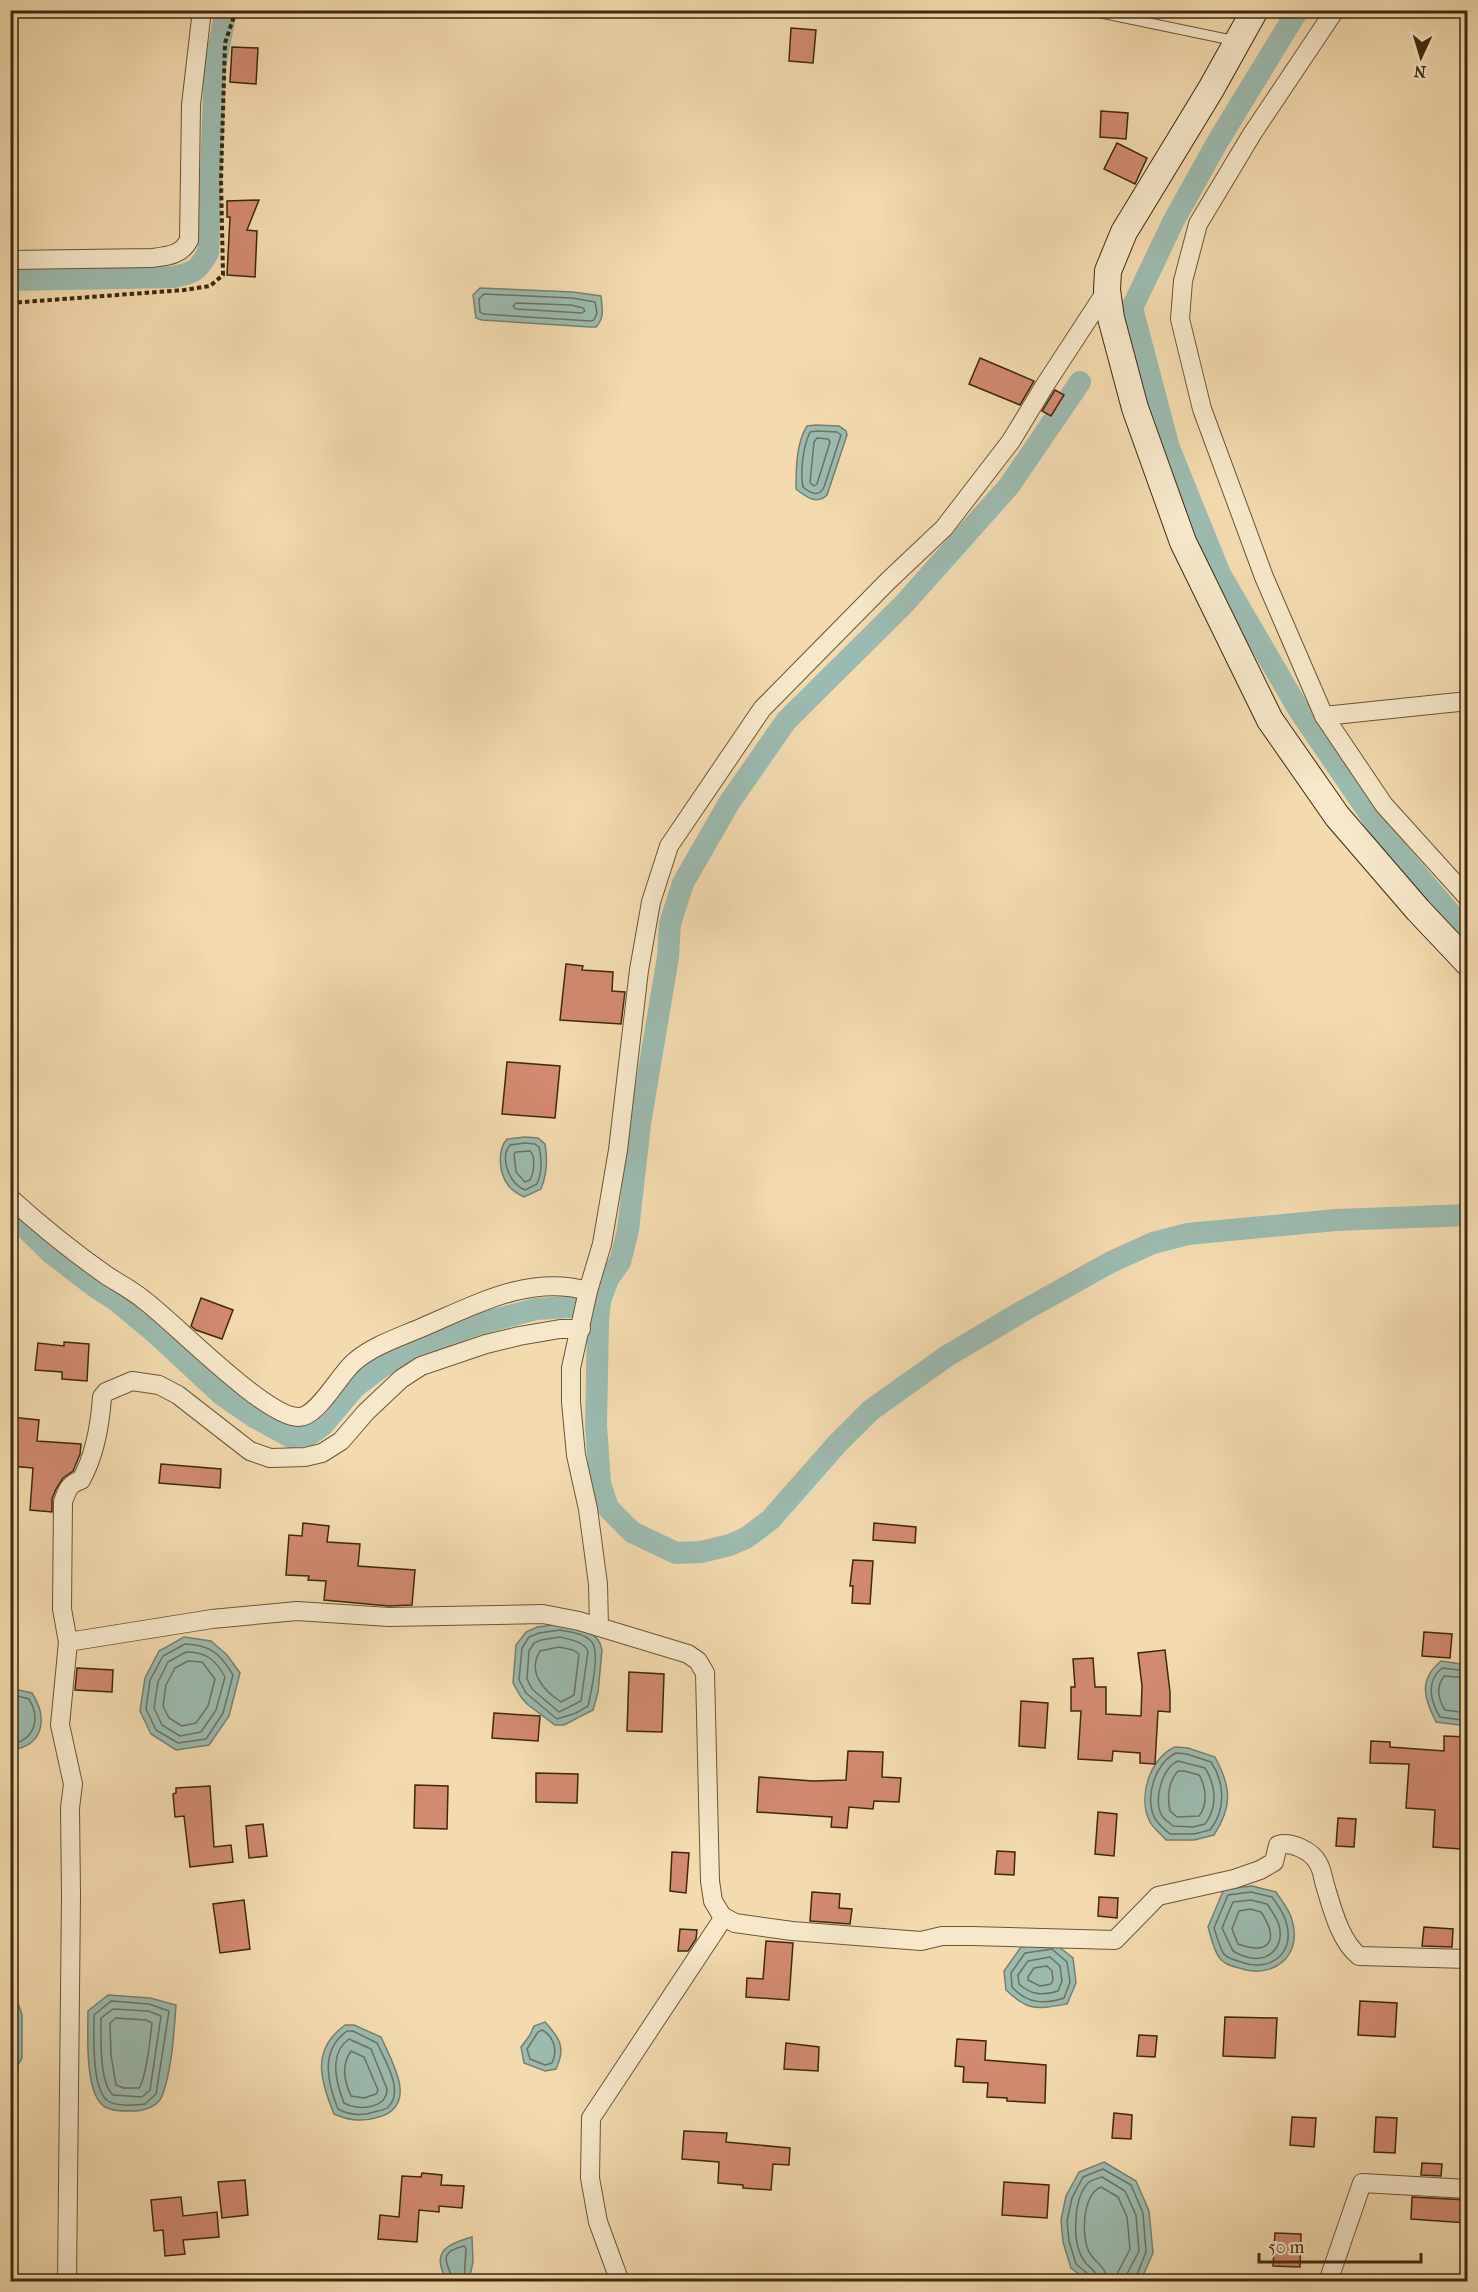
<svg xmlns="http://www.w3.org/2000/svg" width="1478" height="2292" viewBox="0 0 1478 2292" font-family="'IM FELL French Canon',serif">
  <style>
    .water { fill: #9cbbb0; stroke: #76816f; stroke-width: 1.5 }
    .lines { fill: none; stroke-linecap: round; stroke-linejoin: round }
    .shore { stroke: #6c725f; stroke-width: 1.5 }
    .canal { stroke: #9cbbb0; stroke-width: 22 }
    .building { fill: #d28a71; stroke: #3d290e; stroke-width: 1.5 }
    .lane-casing { stroke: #6a5636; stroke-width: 11 }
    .street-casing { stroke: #6a5636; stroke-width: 20 }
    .secondary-casing { stroke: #3d290e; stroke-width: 28 }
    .path { stroke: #3d290e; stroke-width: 4; stroke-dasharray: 4.5 3; stroke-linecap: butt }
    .lane { stroke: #f7e8cb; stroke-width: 9 }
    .street { stroke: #f7e8cb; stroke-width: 18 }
    .secondary { stroke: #f7e8cb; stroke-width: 26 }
  </style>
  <rect width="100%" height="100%" fill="#f3dbaf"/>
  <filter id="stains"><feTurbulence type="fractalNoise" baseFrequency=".00333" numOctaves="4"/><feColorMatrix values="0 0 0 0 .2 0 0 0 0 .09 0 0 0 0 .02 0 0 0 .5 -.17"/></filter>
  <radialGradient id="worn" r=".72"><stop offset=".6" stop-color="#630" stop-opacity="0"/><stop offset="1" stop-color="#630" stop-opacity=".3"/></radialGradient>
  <g class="water">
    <path d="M480,288L573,292L601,296C602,309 605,317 596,327H590L482,320L476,318L473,295Z"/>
    <path d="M816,425L839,426L846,431L847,435L827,495C817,505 806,497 796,489C796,470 796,443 807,426Z"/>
    <path d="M525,1137L538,1138L545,1144C548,1160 547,1174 541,1189L524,1197C518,1194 512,1191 508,1185C499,1173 497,1150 507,1139Z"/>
    <path d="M560,1624C576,1627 599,1630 602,1650L598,1692L593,1710L564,1725H555L527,1704L521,1697L513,1683L516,1645L526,1632L537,1627Z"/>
    <polygon points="184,1637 211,1641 227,1655 240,1673 229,1716 209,1745 176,1750 151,1734 140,1711 145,1678 159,1651"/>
    <path d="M1441,1661L1467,1665V1726L1436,1722C1424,1698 1418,1680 1441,1661Z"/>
    <path d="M10,1688L32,1693C48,1718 44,1746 11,1750Z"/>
    <path d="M1175,1747L1188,1748L1215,1757C1231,1787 1233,1806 1214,1835L1194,1840H1166C1161,1834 1153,1828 1150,1822C1137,1797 1150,1758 1175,1747Z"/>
    <path d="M1252,1886L1276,1892C1281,1900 1290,1910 1292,1920C1303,1956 1273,1980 1239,1968C1232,1966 1223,1964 1219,1957C1213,1949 1211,1936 1208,1927L1224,1889Z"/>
    <path d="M1054,1943L1073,1958L1076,1983L1067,2004C1037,2009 1029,2012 1006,1990L1004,1971L1021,1947Z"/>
    <path d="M108,1995L150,1998L176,2005C174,2032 172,2070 162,2096C158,2106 146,2110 137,2111C127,2111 113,2112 105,2107C84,2094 88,2033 88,2011Z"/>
    <polygon points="11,1999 17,2000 22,2015 22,2058 11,2077"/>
    <path d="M545,2022C560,2038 566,2048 556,2069L545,2071L524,2063L521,2047L530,2035L534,2026Z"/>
    <path d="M345,2025H354L381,2037C392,2062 419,2105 379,2117C363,2122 350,2121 334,2114C320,2080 311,2050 345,2025Z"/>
    <polygon points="1104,2162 1136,2181 1149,2211 1153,2253 1142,2278 1132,2281 1088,2281 1071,2268 1063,2242 1061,2220 1066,2196 1079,2172"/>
    <path d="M472,2237L473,2262L469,2280L457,2282L447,2280C430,2252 447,2244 472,2237Z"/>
  </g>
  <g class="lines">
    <g class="shore">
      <polygon points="484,294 572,298 595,302 597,313 594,320 590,321 483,314 480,312 479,299"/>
      <polygon points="516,303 571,305 583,308 585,311 582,313 516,309 513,306"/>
      <path d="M817,431L837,432L841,435L824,487C819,498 810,493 803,487C800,471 803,447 810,432Z"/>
      <polygon points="817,438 828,439 830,442 817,484 814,486 810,483 814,442"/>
      <path d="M525,1143L535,1144L539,1147C542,1159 542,1172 537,1184L525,1190C510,1184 499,1159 510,1145Z"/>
      <path d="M530,1151C536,1157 534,1172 530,1180L525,1182L516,1172L514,1154L516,1152Z"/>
      <path d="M560,1630C570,1632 583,1633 591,1641C601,1650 591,1693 588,1706L576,1713L557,1719L526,1693L519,1680L522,1648L529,1637L539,1633Z"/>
      <path d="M560,1637C570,1640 583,1641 588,1651L581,1701L559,1712L532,1689L527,1679L529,1651L534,1643L541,1640Z"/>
      <path d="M185,1644C210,1645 220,1653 233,1675L223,1713L206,1739L178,1743L156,1730L146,1709L150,1680L163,1656Z"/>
      <path d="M559,1647L573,1650L579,1654L574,1695L561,1702C543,1690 527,1672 540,1651Z"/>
      <path d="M186,1652C206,1652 215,1659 225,1677L216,1710L201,1732L180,1736L162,1725L154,1708L158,1682L168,1662Z"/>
      <polygon points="188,1661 202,1662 215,1679 208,1706 196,1723 182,1726 169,1718 163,1706 166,1685 175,1668"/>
      <path d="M1468,1671L1442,1668C1426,1681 1430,1701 1440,1717L1468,1721"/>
      <path d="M1468,1678L1444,1676C1436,1687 1438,1699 1445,1710L1468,1713"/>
      <path d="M10,1694L29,1699C41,1718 35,1741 10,1744"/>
      <path d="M1176,1753L1187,1754L1211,1762C1225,1783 1226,1810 1210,1830L1194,1834H1170C1165,1830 1159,1825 1156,1820C1143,1800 1155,1762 1176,1753Z"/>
      <path d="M1178,1761L1205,1768C1216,1785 1218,1807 1205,1824L1193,1827L1173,1826C1170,1823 1165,1820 1162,1816C1153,1800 1162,1768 1178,1761Z"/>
      <path d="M1178,1771H1184L1199,1775C1206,1786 1208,1805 1199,1816L1177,1817L1170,1811C1167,1798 1168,1782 1178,1771Z"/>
      <path d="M1251,1892L1272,1897C1277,1904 1284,1913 1286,1922C1296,1953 1270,1973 1241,1962C1235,1960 1228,1959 1224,1954C1219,1947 1217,1936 1214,1928L1228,1895Z"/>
      <path d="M1251,1900L1267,1904C1271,1910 1277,1918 1279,1925C1284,1944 1272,1961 1251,1958C1245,1957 1238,1954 1233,1951L1222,1928L1233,1902Z"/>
      <path d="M1250,1909L1261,1912C1279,1939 1271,1956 1238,1944L1232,1929L1239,1911Z"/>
      <path d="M1052,1949L1067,1962L1070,1982L1064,1998C1043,2005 1027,2003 1012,1987L1011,1973L1025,1953Z"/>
      <path d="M1050,1957L1060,1966L1062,1981L1058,1991C1043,1996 1031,1995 1019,1984L1018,1975L1028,1961Z"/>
      <polygon points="1047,1966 1052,1971 1053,1980 1051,1984 1040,1986 1028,1980 1028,1977 1034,1968"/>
      <path d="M111,2001L149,2004L169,2011L156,2094L145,2104C134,2105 117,2107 108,2101C91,2089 94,2034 94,2015Z"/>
      <polyline points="10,2005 16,2016 16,2056 10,2066"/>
      <path d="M113,2009L148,2011L161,2016L150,2090L142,2097L113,2095C99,2082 101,2038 101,2018Z"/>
      <path d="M116,2018L146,2020L152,2023C150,2038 147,2077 139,2088H124L116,2085L111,2055L110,2023Z"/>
      <path d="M542,2030C554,2036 558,2051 552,2063L545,2065L530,2059L527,2049L538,2032Z"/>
      <path d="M347,2031H353L377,2043C384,2059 406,2093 387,2108C384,2110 378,2111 374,2112C362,2116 349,2115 338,2109C327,2082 320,2050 347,2031Z"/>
      <path d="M349,2039L371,2049L387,2089C387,2109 357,2111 344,2103C336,2083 328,2054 349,2039Z"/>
      <path d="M351,2051L364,2057L378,2090L376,2094L364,2098L351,2096C344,2080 341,2066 351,2051Z"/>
      <path d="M453,2282C450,2265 434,2253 464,2246L466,2248L464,2282"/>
      <polyline points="1091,2282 1089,2275 1076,2264 1069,2241 1067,2221 1072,2198 1083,2177 1103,2169 1131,2185 1143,2213 1146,2252 1134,2282"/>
      <path d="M1098,2282C1098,2269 1088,2269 1083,2259C1072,2242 1073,2197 1089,2182C1092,2180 1099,2178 1102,2177L1125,2191L1136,2215L1139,2251L1127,2274L1126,2282"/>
      <path d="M1107,2282C1107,2267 1098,2265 1091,2255C1080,2240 1082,2194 1101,2187L1118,2197L1127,2217L1130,2249L1118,2272L1117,2282"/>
    </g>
    <g class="canal">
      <polyline points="1298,10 1218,141 1173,222 1132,308 1169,448 1220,574 1299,710 1386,838 1468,934"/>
      <path d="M10,280L173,277C193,273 197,272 208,253L215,68L226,10"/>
      <polyline points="1080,382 1009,486 904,604 786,721 729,803 683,883 670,924 668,957 640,1124 628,1230 620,1262 608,1279 600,1301 598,1322 596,1425 600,1483 608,1508 632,1532 676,1553 701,1552 730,1545 746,1538 770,1520 837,1444 871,1410 947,1356 1023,1311 1111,1262 1153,1243 1188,1234 1336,1220 1468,1215"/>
      <polyline points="10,1213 51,1253 94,1286 117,1301 153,1331 222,1395 254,1417 291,1437 309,1435 323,1425 355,1387 380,1368 413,1349 475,1325 536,1309 570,1307"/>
    </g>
  </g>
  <g class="building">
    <polygon points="791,28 816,30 813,63 789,61"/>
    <polygon points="232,47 258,48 256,84 230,82"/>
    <polygon points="1101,111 1128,113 1126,139 1100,137"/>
    <polygon points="1117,143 1147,158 1135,184 1104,169"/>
    <polygon points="259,200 247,230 257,231 255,277 227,275 230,217 227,217 227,201"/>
    <polygon points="980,358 1034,381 1020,405 969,384"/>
    <polygon points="1055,390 1064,395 1051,416 1042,411"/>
    <polygon points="566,964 583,966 582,970 613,972 612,991 625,992 621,1024 560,1020"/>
    <polygon points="507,1062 560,1066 555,1118 502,1114"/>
    <polygon points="201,1298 233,1310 222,1339 196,1330 191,1326"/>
    <polygon points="64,1342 89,1344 87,1381 62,1379 62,1372 35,1370 38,1343 64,1346"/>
    <polygon points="10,1417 39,1420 37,1441 81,1444 80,1454 73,1471 63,1478 56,1489 52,1499 52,1512 30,1510 33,1468 10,1466"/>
    <polygon points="161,1464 221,1469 220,1488 159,1483"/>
    <polygon points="303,1523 329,1526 327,1542 360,1544 358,1566 415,1570 412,1605 389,1606 324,1600 326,1581 308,1580 309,1576 286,1575 289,1535 302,1536"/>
    <polygon points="874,1523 916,1527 915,1543 873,1540"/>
    <polygon points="853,1560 873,1561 870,1604 852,1603 853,1586 850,1586"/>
    <polygon points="1424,1632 1452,1634 1450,1658 1422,1656"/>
    <polygon points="1165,1650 1170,1692 1170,1712 1158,1711 1155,1764 1140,1763 1140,1753 1113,1751 1112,1761 1078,1759 1081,1711 1071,1711 1071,1687 1075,1687 1073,1659 1093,1658 1095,1687 1106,1687 1106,1714 1141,1716 1142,1686 1138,1653"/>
    <polygon points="77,1668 113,1670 112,1692 75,1690"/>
    <polygon points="629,1672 664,1674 662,1732 627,1731"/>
    <polygon points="1021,1701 1048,1703 1045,1748 1019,1746"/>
    <polygon points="494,1713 540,1716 538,1741 492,1738"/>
    <polygon points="1444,1736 1466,1737 1464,1778 1467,1778 1461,1849 1433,1847 1435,1810 1406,1808 1409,1764 1370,1763 1371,1741 1390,1742 1390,1747 1444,1751"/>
    <polygon points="848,1751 883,1752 882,1777 901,1778 899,1802 874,1801 873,1809 849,1807 847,1828 831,1827 832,1817 757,1812 759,1777 813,1781 846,1780"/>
    <polygon points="536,1773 578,1774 577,1803 536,1802"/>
    <polygon points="415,1785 448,1786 447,1829 414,1828"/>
    <polygon points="210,1786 214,1847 231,1845 233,1862 190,1867 184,1816 175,1817 173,1794 176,1793 176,1788"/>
    <polygon points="1098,1812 1117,1814 1114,1856 1095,1854"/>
    <polygon points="1338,1818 1356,1819 1354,1847 1336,1846"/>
    <polygon points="263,1824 267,1856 249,1858 246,1826"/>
    <polygon points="997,1851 1015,1852 1014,1875 995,1874"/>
    <polygon points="672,1852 689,1853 686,1893 670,1891"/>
    <polygon points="812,1892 840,1894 839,1908 852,1909 850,1924 810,1921"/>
    <polygon points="1099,1897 1118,1898 1117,1918 1098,1916"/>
    <polygon points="244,1900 250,1949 220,1953 213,1904"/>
    <polygon points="1424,1927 1453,1929 1452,1947 1422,1946"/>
    <polygon points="680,1929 697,1930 696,1939 688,1951 678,1951"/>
    <polygon points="766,1941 793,1943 789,2000 746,1997 747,1978 763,1979"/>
    <polygon points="1360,2001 1397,2003 1395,2037 1358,2035"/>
    <polygon points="1225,2017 1277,2018 1275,2058 1223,2056"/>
    <polygon points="1139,2035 1157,2036 1155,2057 1137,2056"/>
    <polygon points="957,2039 986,2041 985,2060 1046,2065 1045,2103 1007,2101 1007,2098 987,2097 988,2083 963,2082 964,2067 955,2066"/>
    <polygon points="786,2043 819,2047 818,2071 784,2069"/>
    <polygon points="1114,2113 1132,2115 1131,2139 1112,2138"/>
    <polygon points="1292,2117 1316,2118 1314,2147 1290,2145"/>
    <polygon points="1376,2117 1397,2118 1395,2153 1374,2152"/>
    <polygon points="684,2131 727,2133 726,2142 790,2148 789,2165 773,2164 771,2190 743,2188 743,2185 718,2183 719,2162 682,2159"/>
    <polygon points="1422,2163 1442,2164 1441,2176 1421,2175"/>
    <polygon points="422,2173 442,2175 441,2185 464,2186 462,2208 439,2206 439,2212 419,2210 417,2242 378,2239 380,2215 399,2217 402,2176 421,2177"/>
    <polygon points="245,2180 248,2215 222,2218 218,2182"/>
    <polygon points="1004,2182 1049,2185 1047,2218 1002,2215"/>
    <polygon points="181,2197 183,2216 217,2212 219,2237 183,2240 185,2254 165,2256 163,2230 154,2231 151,2200"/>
    <polygon points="1412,2197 1467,2200 1467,2223 1411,2219"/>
    <polygon points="1275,2233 1301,2234 1300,2267 1273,2266"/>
  </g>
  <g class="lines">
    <g class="lane-casing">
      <polyline id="lane" points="1087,10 1236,41"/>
    </g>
    <g class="street-casing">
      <g id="street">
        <polyline points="1335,10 1252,134 1198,224 1183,281 1180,319 1202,409 1264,577 1324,716 1384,805 1468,898"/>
        <path d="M10,260L152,258C167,256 182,255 189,240L191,105L202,10"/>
        <polyline points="1324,716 1468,701"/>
        <path d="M10,1198C40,1225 73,1252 106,1275C118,1283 132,1290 144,1300C175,1323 264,1416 298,1417C317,1418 339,1375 354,1362C374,1345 400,1337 423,1327C475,1305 530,1274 588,1291"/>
        <polyline points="599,1627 598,1584 588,1509 576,1455 571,1402 571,1368 588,1291 602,1244 618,1150 639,970 651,902 669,846 762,709 888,581 944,528 1011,441 1045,385 1107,290"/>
        <path d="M68,1642L62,1609L63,1502C67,1490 69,1484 81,1480C95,1455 100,1426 102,1397L106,1392L132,1381L159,1385L178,1395L250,1451L270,1458L305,1457L322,1453L341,1441L366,1412L401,1379L421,1366L486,1344L519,1336L560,1329H581"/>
        <path d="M67,2282L71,1895L70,1808L73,1784L60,1725L68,1642L212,1619L297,1611L389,1617L543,1614L579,1621L688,1654L698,1661L705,1673L710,1881L713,1901L722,1916L735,1923L792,1931L921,1941L942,1936H972L1115,1940L1158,1896L1234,1879L1260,1870L1274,1862L1278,1845C1291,1841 1312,1851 1318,1863C1322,1869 1323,1878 1325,1885C1332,1908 1340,1941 1359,1956L1468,1959"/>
        <polyline points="620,2282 598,2222 590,2178 591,2118 724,1917"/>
        <polyline points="1325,2282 1329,2279 1362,2183 1468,2189"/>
      </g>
    </g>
    <g class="secondary-casing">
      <polyline id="secondary" points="1255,10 1211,89 1124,232 1108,271 1107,290 1111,318 1135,408 1183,542 1270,720 1337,816 1418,910 1468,963"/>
    </g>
    <polyline class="path" points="10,303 184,290 210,286 223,275 221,180 225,43 236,10"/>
    <use href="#lane" class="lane"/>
    <use href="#street" class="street"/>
    <use href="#secondary" class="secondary"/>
  </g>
  <rect width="1478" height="2292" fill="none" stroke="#f3dbaf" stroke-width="36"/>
  <rect x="12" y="12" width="1454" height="2268" fill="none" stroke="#3d290e" stroke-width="3"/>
  <rect x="18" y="18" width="1442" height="2256" fill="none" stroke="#3d290e" stroke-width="1.5"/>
  <g transform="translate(1421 57) rotate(184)" stroke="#f7e8cb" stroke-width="4.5" paint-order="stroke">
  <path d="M0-4.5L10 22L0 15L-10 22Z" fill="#3d290e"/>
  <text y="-9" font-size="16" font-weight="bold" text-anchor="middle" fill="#3d290e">N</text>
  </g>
  <path d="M1259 2253v9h162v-9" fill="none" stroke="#3d290e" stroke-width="3"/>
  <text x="1268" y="2253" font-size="18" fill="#3d290e" stroke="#f7e8cb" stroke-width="4.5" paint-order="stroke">50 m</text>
  <rect width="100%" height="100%" filter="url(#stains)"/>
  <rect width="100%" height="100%" fill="url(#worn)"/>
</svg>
